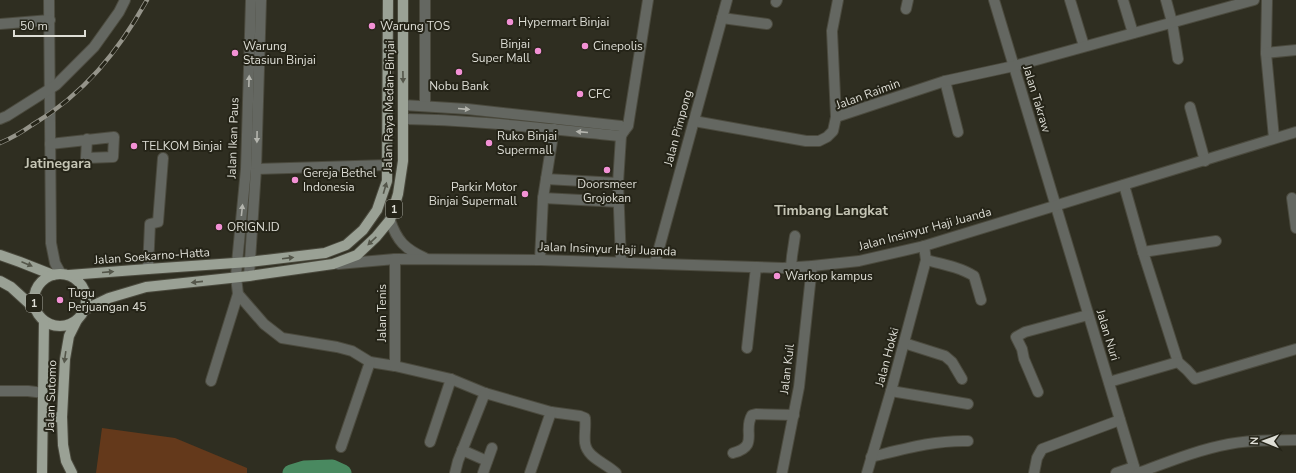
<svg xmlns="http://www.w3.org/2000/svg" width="1296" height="473" viewBox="0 0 1296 473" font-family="'Nunito Sans',sans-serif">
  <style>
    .green { fill: #64391b }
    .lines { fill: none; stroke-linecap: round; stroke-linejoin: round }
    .river { stroke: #498960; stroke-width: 17 }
    .minor-casing { stroke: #4b4a3e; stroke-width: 12 }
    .major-casing { stroke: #4b4a3e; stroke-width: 12 }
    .minor { stroke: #646761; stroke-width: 10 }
    .major { stroke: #9aa195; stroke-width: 10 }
    .rail-casing { stroke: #95948a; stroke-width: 4.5 }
    .rail { stroke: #252418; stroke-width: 3; stroke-dasharray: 9; stroke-linecap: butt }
    .oneway { fill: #54564a }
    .oneway2 { fill: #b3b4ad }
    .poi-dot { fill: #f391d5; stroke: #252418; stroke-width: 1.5 }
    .labels { text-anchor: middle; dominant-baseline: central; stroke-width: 4; stroke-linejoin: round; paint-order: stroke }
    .shield { fill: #252418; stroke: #a6a69d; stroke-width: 1 }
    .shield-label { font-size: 11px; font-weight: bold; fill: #deded6 }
    .poi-label { font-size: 12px; fill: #deded6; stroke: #252418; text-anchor: start }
    .street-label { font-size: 12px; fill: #deded6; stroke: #252418 }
    .quarter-label { font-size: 14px; font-weight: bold; fill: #c5c5b5; stroke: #252418 }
  </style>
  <rect width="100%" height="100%" fill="#2f2e21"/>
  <polygon class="green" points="102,428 175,438 247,468 247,473 96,473"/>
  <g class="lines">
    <polyline class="river" points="291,473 304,469 332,468 343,473"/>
    <g class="minor-casing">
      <g id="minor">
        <polyline points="49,0 51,243 55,263 61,274"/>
        <path d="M251,0L246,169L237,263L236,277L238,294L264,324L282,338L337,347L352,351L370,362L395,366L451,379L485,393L551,412L580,416L585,418C586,427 584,435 585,443C587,458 606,463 616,473"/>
        <polyline points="425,0 425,106"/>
        <polyline points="994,0 1136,473"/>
        <polyline points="1070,0 1084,46"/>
        <polyline points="1123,0 1133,33"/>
        <polyline points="1166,0 1172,22 1178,59"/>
        <polyline points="1267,0 1266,53 1274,138"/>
        <polyline points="776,2 777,0"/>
        <polyline points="906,9 908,0"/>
        <polyline points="722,18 767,24"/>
        <polyline points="0,24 50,20"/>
        <polyline points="1266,53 1296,50"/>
        <polyline points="945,81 958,132"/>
        <polyline points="403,105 467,109 621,126 623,128 624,131 621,136 618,183 621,262"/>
        <polyline points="1190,107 1205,161"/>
        <polyline points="836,117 945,81 1014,66 1254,0"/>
        <polyline points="0,119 7,116 56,85 94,47 119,12 125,0"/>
        <path d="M404,119C476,120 548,129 621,136"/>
        <polyline points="694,121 806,141 819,141 827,137 833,131 836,117 832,31 838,0"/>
        <polyline points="624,131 628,126 648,0"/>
        <polyline points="50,144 114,137 113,157 86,158 87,139"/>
        <polyline points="256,169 388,165"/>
        <polyline points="546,179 618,183"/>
        <polyline points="1124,185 1143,252 1178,362 1187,370 1195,379 1296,349"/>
        <polyline points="543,198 619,202"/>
        <polyline points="1292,198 1296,228"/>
        <path d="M390,220C397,241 405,249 425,258"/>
        <polyline points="1143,252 1216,241"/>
        <polyline points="540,260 543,198 554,129"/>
        <path d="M926,260C942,264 960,267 974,276L981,300"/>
        <polyline points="655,263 727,0"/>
        <polyline points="338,264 395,259 540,260 783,268 812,266 859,261 924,246 1296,132"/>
        <polyline points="791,267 792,256 795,236"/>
        <polyline points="148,269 150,224 158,222 163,158"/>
        <polyline points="249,276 256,169 261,0"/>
        <polyline points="904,343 945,356 952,362 962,379"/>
        <polyline points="747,348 756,267"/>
        <polyline points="395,366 395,259"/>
        <polyline points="211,381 238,294"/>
        <polyline points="1109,382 1178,362"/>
        <polyline points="0,391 28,391 44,393"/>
        <polyline points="891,391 968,404"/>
        <polyline points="1038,392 1024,359 1022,349 1016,337 1025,332 1088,315"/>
        <polyline points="430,442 451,379"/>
        <polyline points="341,447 370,362"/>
        <polyline points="462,450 487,461"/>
        <path d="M733,453C760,446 742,431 752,415L756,414L794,415"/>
        <path d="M871,457C904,449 935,440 968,441"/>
        <polyline points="455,473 458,461 485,393"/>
        <polyline points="483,473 492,448"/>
        <polyline points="530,473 551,412"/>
        <polyline points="782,473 799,387 812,266"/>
        <polyline points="867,473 891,391 926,260 924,246"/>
        <polyline points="1034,473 1037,458 1042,449 1120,420"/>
        <polyline points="1116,473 1134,467"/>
        <path d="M1138,473C1168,462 1197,450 1229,444C1250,440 1274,440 1296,440"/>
      </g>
    </g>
    <g class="major-casing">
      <g id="major">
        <polyline points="0,255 20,262 53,275"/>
        <circle cx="60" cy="300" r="26"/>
        <polyline points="69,275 148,269 249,262 325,253 346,245 363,230 377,210 387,181 388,0"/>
        <polyline points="0,281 11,287 34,308"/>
        <polyline points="84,310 109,298 146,287 249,276 333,264 357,255 376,237 390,220 398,194 403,161 403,0"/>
        <polyline points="43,418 62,417"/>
        <polyline points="42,473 44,321"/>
        <polyline points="72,473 66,461 63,445 62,417 65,359 69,336 77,320"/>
      </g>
    </g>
    <use href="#minor" class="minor"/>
    <use href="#major" class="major"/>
    <g class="rail-casing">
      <path id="rail" d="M0,143C12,138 22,132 32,125C84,94 118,52 147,0"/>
    </g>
    <use href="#rail" class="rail"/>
  </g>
  <defs><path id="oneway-solid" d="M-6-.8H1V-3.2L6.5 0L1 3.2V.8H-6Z"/></defs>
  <g class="oneway">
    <use href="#oneway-solid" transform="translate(403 77) rotate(89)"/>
    <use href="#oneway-solid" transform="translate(385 188) rotate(-74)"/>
    <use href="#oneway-solid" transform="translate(372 241) rotate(137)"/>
    <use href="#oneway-solid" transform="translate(288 258) rotate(-7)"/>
    <use href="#oneway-solid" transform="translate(27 264) rotate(23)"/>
    <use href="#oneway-solid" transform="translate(108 272) rotate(-5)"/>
    <use href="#oneway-solid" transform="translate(197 282) rotate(174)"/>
    <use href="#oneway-solid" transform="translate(65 357) rotate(98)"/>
  </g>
  <g class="oneway2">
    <use href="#oneway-solid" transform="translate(249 81) rotate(-88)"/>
    <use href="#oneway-solid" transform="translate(464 109) rotate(5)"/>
    <use href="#oneway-solid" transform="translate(582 132) rotate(-175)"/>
    <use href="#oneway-solid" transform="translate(257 137) rotate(91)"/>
    <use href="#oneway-solid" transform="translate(242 210) rotate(-84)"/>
  </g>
  <g class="poi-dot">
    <circle cx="510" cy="22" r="4"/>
    <circle cx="372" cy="26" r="4"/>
    <circle cx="585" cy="46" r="4"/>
    <circle cx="538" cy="51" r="4"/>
    <circle cx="235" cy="53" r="4"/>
    <circle cx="459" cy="72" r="4"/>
    <circle cx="580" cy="94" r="4"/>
    <circle cx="489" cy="143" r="4"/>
    <circle cx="134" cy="146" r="4"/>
    <circle cx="607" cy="170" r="4"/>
    <circle cx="295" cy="180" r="4"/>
    <circle cx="525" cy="194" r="4"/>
    <circle cx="219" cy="227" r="4"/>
    <circle cx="777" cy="276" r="4"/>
    <circle cx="60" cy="300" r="4"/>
  </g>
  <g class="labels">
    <g class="shield">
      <rect x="386" y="200" width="16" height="18" rx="3"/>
      <rect x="26" y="294" width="16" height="18" rx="3"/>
    </g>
    <g class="shield-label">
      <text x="394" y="209">1</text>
      <text x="34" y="303">1</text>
    </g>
    <g class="poi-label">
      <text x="518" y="22">Hypermart Binjai</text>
      <text x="380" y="26">Warung TOS</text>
      <text x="530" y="44" text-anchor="end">Binjai<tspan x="530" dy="14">Super Mall</tspan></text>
      <text x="243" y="46">Warung<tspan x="243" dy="14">Stasiun Binjai</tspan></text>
      <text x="593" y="46">Cinepolis</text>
      <text x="459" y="86" text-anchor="middle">Nobu Bank</text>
      <text x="588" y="94">CFC</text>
      <text x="497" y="136">Ruko Binjai<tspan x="497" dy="14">Supermall</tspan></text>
      <text x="142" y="146">TELKOM Binjai</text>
      <text x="303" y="173">Gereja Bethel<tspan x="303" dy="14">Indonesia</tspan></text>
      <text x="607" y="184" text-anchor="middle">Doorsmeer<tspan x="607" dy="14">Grojokan</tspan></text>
      <text x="517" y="187" text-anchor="end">Parkir Motor<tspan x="517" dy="14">Binjai Supermall</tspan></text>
      <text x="227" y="227">ORIGN.ID</text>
      <text x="785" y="276">Warkop kampus</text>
      <text x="68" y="293">Tugu<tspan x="68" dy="14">Perjuangan 45</tspan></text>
    </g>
    <g class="street-label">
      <text transform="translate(868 94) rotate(-20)">Jalan Raimin</text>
      <text transform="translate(1037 99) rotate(73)">Jalan Takraw</text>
      <text transform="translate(389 106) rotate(-89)">Jalan Raya Medan-Binjai</text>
      <text transform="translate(678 128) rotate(-75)">Jalan Pimpong</text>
      <text transform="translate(233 138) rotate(-88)">Jalan Ikan Paus</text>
      <text transform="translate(925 229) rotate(-15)">Jalan Insinyur Haji Juanda</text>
      <text transform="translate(608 249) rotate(2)">Jalan Insinyur Haji Juanda</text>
      <text transform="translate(152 256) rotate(-4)">Jalan Soekarno-Hatta</text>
      <text transform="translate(382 313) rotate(-90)">Jalan Tenis</text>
      <text transform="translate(1108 335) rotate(73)">Jalan Nuri</text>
      <text transform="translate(887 357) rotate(-75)">Jalan Hokki</text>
      <text transform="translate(787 369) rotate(-83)">Jalan Kuil</text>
      <text transform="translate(51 396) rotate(-88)">Jalan Sutomo</text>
    </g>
    <g class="quarter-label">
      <text x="58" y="163">Jatinegara</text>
      <text x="831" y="210">Timbang Langkat</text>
    </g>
  </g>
  <g transform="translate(1264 441) rotate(271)" stroke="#252418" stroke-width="3" paint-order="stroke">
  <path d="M0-3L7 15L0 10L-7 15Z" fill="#deded6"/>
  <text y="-6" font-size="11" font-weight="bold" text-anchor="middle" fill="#deded6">N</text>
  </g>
  <path d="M14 30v6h71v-6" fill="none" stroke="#deded6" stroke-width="2"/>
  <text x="20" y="30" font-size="12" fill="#deded6" stroke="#252418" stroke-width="3" paint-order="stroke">50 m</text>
</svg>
